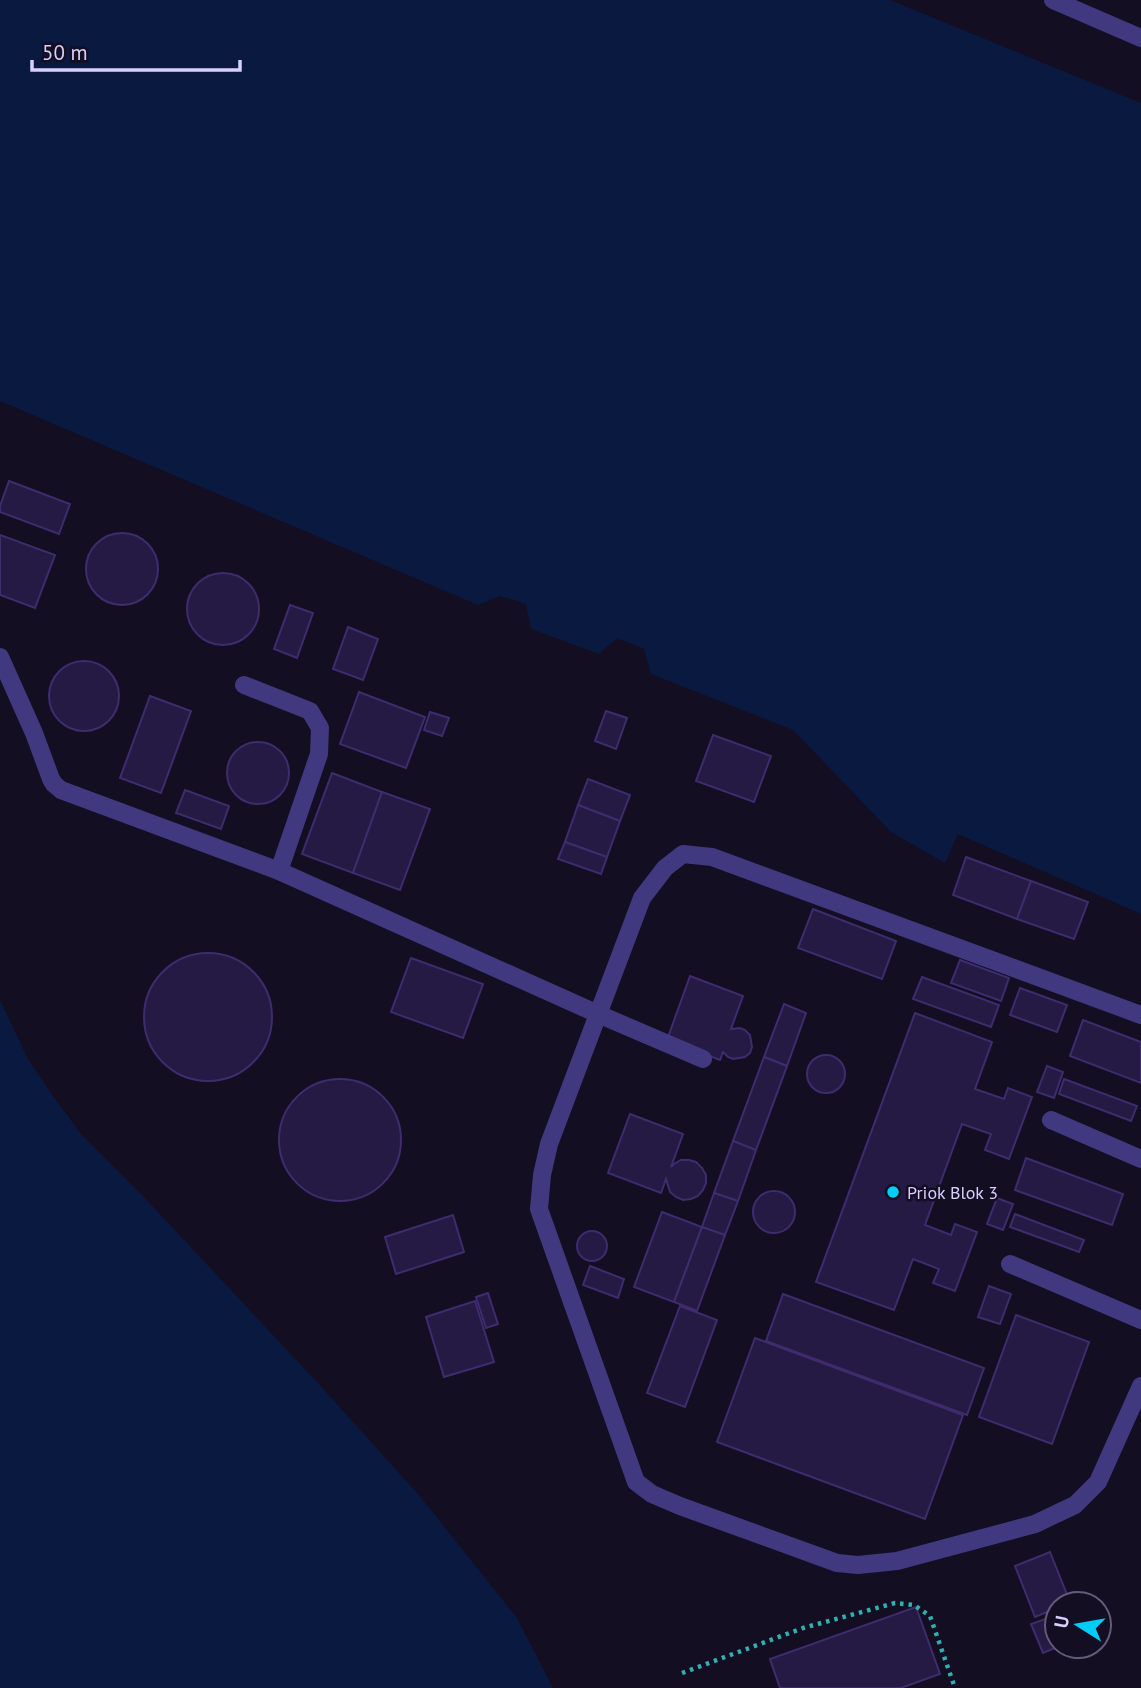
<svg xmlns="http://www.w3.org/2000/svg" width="1141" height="1688" viewBox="0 0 1141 1688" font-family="'PT Sans',sans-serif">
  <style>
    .water { fill: #0a193f }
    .building { fill: #251a43; stroke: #3e2c6e; stroke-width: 2 }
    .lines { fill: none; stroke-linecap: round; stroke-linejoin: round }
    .path { stroke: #2fb1b2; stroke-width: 4.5; stroke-dasharray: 3.5 5; stroke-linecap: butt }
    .minor { stroke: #413980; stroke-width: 18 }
    .poi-dot { fill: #02cdf7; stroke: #130e22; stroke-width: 2.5 }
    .labels { text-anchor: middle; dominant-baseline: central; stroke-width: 5; stroke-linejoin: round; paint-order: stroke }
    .poi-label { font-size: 18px; fill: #d8cfff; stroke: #130e22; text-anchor: start }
  </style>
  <rect width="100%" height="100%" fill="#130e22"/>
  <g class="water">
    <polygon points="0,0 890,0 1141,103 1141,914 958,834 945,863 891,832 793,730 651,674 644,649 617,638 599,654 531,629 526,604 500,596 478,605 0,401"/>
    <polygon points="0,1000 28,1059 53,1096 81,1134 144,1197 317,1382 419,1495 517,1618 553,1688 0,1688"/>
  </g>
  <g class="building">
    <polygon points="9,481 70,504 59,534 0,512 0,506"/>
    <circle cx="122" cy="569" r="36"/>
    <polygon points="0,535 55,555 35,608 0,595"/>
    <circle cx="223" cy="609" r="36"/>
    <polygon points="290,605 313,613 297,658 274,649"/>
    <polygon points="348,627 378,639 363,680 333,669"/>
    <circle cx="84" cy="696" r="35"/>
    <polygon points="359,692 425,717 406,768 340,744"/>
    <polygon points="150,696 191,711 161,793 120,778"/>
    <polygon points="606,711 627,718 616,749 595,741"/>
    <polygon points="430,712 449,718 442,736 424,730"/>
    <polygon points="713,735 771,756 754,802 696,781"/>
    <circle cx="258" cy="773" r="31"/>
    <polygon points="332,773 382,792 353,873 302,854"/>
    <polygon points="588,779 630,795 620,821 578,805"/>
    <polygon points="185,790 229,806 221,829 176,813"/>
    <polygon points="382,792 430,809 400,890 353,873"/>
    <polygon points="578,805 620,821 607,857 565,842"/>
    <polygon points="565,842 607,857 601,874 558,859"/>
    <polygon points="966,857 1031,881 1017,919 953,895"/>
    <polygon points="1031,881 1088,902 1074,939 1017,919"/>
    <polygon points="813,909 896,941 882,979 798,948"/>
    <circle cx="208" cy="1017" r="64"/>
    <polygon points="411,958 483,984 463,1038 391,1012"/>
    <polygon points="960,960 1009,978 1001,1001 951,983"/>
    <polygon points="690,976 743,996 731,1029 740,1028 745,1030 750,1035 752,1047 750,1053 745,1057 733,1059 728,1057 723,1052 720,1060 667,1040"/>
    <polygon points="922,977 999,1005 991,1027 913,999"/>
    <polygon points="1020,988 1067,1005 1057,1032 1010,1015"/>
    <polygon points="784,1004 806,1013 787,1066 764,1057"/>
    <polygon points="915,1013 992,1042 975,1089 1004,1099 1008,1088 1032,1097 1009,1159 985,1150 991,1134 962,1124 925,1225 951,1235 955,1224 977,1232 955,1291 933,1283 939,1269 913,1259 894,1310 816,1282"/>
    <polygon points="1083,1020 1141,1042 1141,1083 1070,1056"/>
    <circle cx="826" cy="1074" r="19"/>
    <polygon points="764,1057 787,1066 756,1150 733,1141"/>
    <polygon points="1047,1066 1063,1072 1054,1098 1037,1092"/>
    <polygon points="1064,1079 1137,1106 1131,1121 1059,1094"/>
    <circle cx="340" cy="1140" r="61"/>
    <polygon points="630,1114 683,1134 671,1167 674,1164 681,1160 689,1160 696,1162 702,1168 706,1175 706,1183 703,1190 698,1196 691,1199 683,1200 676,1197 670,1192 666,1179 661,1193 608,1173"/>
    <polygon points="733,1141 756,1150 738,1201 714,1193"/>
    <polygon points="1026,1158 1123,1194 1112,1225 1015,1190"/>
    <circle cx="774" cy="1212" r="21"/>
    <polygon points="714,1193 738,1201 725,1235 702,1227"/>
    <polygon points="997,1198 1013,1204 1003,1230 987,1224"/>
    <polygon points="662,1212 702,1227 674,1302 634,1287"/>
    <polygon points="1015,1214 1084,1240 1079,1252 1010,1227"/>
    <polygon points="453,1215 464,1252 396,1274 385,1237"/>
    <polygon points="702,1227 725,1235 697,1311 674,1302"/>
    <circle cx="592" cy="1246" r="15"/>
    <polygon points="590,1266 624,1279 618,1298 583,1285"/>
    <polygon points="989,1286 1011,1294 1000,1324 978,1317"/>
    <polygon points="488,1293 498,1324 486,1328 476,1297"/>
    <polygon points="783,1294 984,1368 967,1415 766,1341"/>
    <polygon points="475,1301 494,1362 444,1377 426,1317"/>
    <polygon points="680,1306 717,1320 685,1407 647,1393"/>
    <polygon points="1016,1315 1089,1342 1052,1444 979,1417"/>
    <polygon points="755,1338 963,1415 925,1519 717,1442"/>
    <polygon points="1050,1552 1070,1602 1057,1604 1057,1608 1035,1617 1015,1566"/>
    <polygon points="916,1607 940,1674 901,1688 780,1688 770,1659"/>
    <polygon points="1051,1617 1057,1632 1057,1646 1060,1646 1043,1653 1031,1624"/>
  </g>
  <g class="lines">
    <polyline class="path" points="682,1673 803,1628 895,1603 914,1605 930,1616 955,1688"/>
    <g class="minor">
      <polyline points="1053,0 1141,38"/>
      <polyline points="0,657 34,733 51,779 54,784 61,790 279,871 598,1014 703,1059"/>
      <polyline points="244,685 310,711 320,728 319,754 279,871"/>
      <polyline points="1141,1015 712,857 683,854 665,868 642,898 549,1144 542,1175 539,1209 636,1482 652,1494 680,1506 837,1563 858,1565 897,1561 1035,1524 1075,1505 1098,1482 1141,1386"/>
      <polyline points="1051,1120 1141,1159"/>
      <polyline points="1010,1264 1141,1320"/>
    </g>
  </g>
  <circle class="poi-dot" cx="893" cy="1192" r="7"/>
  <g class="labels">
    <g class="poi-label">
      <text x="907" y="1192">Priok Blok 3</text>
    </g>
  </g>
  <g transform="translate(1078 1625) rotate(281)"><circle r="33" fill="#130e22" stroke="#625b7a" stroke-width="2"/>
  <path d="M0-5L12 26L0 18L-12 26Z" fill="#02cdf7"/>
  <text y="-10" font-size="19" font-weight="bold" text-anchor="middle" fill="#d8cfff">U</text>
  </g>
  <path d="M32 60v10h208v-10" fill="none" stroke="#d8cfff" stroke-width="3.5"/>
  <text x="42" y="60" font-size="21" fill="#d8cfff" stroke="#130e22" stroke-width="5" paint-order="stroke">50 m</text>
</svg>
